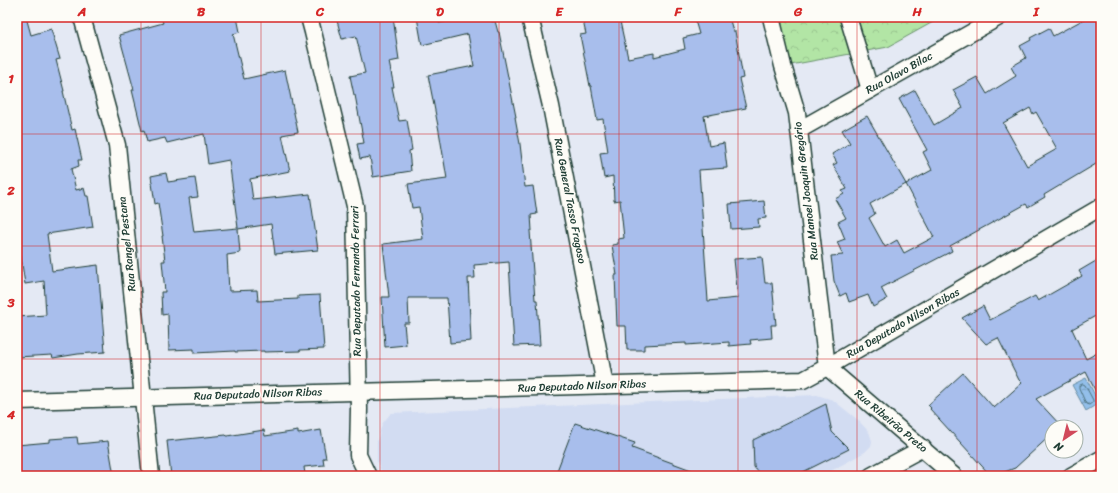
<svg xmlns="http://www.w3.org/2000/svg" width="1118" height="493" viewBox="0 0 1118 493" font-family="Sriracha,sans-serif">
  <style>
    .built { fill: #d2dcf2 }
    .park { fill: url(#park-crowns); stroke: #68916c }
    .water { fill: url(#water-ripples); stroke: #658ba1 }
    .lines { fill: none; stroke-linecap: round; stroke-linejoin: round }
    .shore { stroke: #4d717d; stroke-width: 1 }
    .building { fill: #a8beec; stroke: #1f3d34; fill-rule: evenodd }
    .minor-casing { stroke: #1f3d34; stroke-width: 19 }
    .minor { stroke: #fdfcf7; stroke-width: 16 }
    .grid { fill: none; stroke: #d62828; stroke-width: 1; stroke-opacity: 0.55 }
    .labels { text-anchor: middle; dominant-baseline: central; stroke-width: 3; stroke-linejoin: round; paint-order: stroke }
    .street-label { font-size: 11px; fill: #1f3d34; stroke: #fdfcf7 }
    .neatline { fill: none; stroke: #d62828; stroke-width: 1.5 }
    .grid-label { font-size: 13px; text-anchor: middle; font-weight: bold; fill: #d62828 }
  </style>
  <defs>
    <pattern id="park-crowns" width="20" height="18" patternUnits="userSpaceOnUse"><rect width="20" height="18" fill="#b2e5a5"/><path d="M2 6a3 3 0 1 1 6 0M12 15a3 3 0 1 1 6 0" fill="none" stroke="#99c58f"/></pattern>
    <pattern id="water-ripples" width="26" height="14" patternUnits="userSpaceOnUse"><rect width="26" height="14" fill="#93bfea"/><path d="M2 4q2-2 4 0t4 0M15 11q2-2 4 0t4 0" fill="none" stroke="#779cbe"/></pattern>
  </defs>
  <rect width="100%" height="100%" fill="#e4e9f4"/>
  <filter id="ink" filterUnits="userSpaceOnUse"><feTurbulence type="fractalNoise" baseFrequency=".025" numOctaves="2"/><feDisplacementMap in="SourceGraphic" scale="8" xChannelSelector="R" yChannelSelector="G"/><feConvolveMatrix kernelMatrix="1 2 1 2 8 2 1 2 1" color-interpolation-filters="sRGB"/></filter>
  <g filter="url(#ink)">
    <polygon class="built" points="817,395 833,400 858,420 869,432 872,441 871,446 865,452 822,476 383,476 377,461 377,442 382,424 391,413"/>
    <polygon class="park" points="773,17 942,17 888,47 785,66"/>
    <polygon class="water" points="1086,378 1099,403 1086,411 1072,385"/>
    <g class="lines">
      <polygon class="shore" points="1083,384 1085,385 1093,400 1093,402 1089,405 1086,404 1079,388 1079,386"/>
    </g>
    <g class="building">
      <polygon points="17,17 26,17 31,35 51,29 60,59 56,60 64,91 63,91 72,130 75,129 82,160 78,160 79,166 71,169 76,190 84,188 86,196 88,196 93,227 47,234 52,271 98,265 105,352 78,354 53,358 52,355 17,357 17,317 46,315 44,281 25,284 17,231"/>
      <polygon points="161,17 237,17 240,32 233,34 244,79 285,70 298,132 282,135 290,171 250,179 253,200 310,194 318,250 275,254 271,224 238,229 240,253 227,255 229,291 257,290 258,301 298,299 298,296 320,295 324,349 300,350 300,351 264,352 264,351 235,352 235,351 194,353 194,349 169,350 168,314 162,315 161,292 165,292 162,261 165,261 162,236 163,236 158,203 155,204 151,176 166,173 168,182 195,178 198,197 189,198 194,232 238,228 229,160 208,164 204,134 167,143 165,138 147,142 144,130 142,131 132,90 134,90 119,35 163,23"/>
      <polygon points="336,17 393,17 399,60 389,62 394,87 392,87 399,121 407,120 412,150 409,151 411,171 373,177 370,157 360,159 357,144 364,143 355,95 354,95 350,76 365,73 356,36 342,39"/>
      <polygon points="417,17 438,17 439,23 466,17 490,17 491,22 495,21 498,32 499,32 516,117 515,117 520,144 525,187 533,186 537,214 531,215 532,231 530,231 535,300 537,300 540,345 514,346 509,262 474,265 475,278 468,278 471,341 450,343 447,298 408,298 409,323 404,323 406,345 385,347 382,297 389,297 383,244 423,239 419,207 412,208 408,184 447,179 439,131 428,75 474,66 468,34 422,45"/>
      <polygon points="582,17 619,17 628,58 654,53 654,57 685,49 683,38 699,34 694,17 729,17 733,31 735,31 743,78 739,79 746,108 704,116 709,146 724,143 727,168 699,170 708,301 738,298 734,259 762,257 765,283 772,283 776,325 771,325 772,338 750,340 751,344 729,346 729,342 686,345 686,343 644,345 644,350 627,350 626,326 617,326 615,275 617,275 612,245 618,244 618,239 624,238 620,200 614,201 613,176 604,178 600,153 608,152 603,119 597,120 591,86 590,86 580,35 586,34"/>
      <path d="M1088,17H1101V161L1044,195L1045,197L1028,207L1026,204L950,246L952,251L881,288L887,299L873,307L868,295L849,302L846,293L840,296L834,281L831,256L843,255L837,242L845,239L838,222L846,218L835,199L844,194L842,191L847,189L833,165L837,163L832,154L850,143L842,130L867,116L906,184L870,204L875,214L869,218L885,247L897,240L904,253L934,237L906,184L932,170L923,152L927,150L899,99L915,90L934,125L963,108L953,90L977,77L987,94L1016,76L1011,67L1026,58L1020,46L1031,40L1030,38L1049,28L1053,36ZM1030,108L1033,114L1036,112L1057,149L1027,166L1003,123Z"/>
      <polygon points="764,201 766,218 758,219 759,227 731,229 729,204"/>
      <polygon points="1101,258 1101,313 1072,329 1086,359 1101,351 1101,402 1086,372 1036,399 1062,427 1052,427 1052,434 1015,468 994,476 991,476 930,409 931,408 928,405 963,373 994,408 1022,383 1019,380 998,338 986,344 962,318 983,306 990,320 1035,296 1038,301 1082,276 1079,271"/>
      <polygon points="826,404 832,432 849,449 795,476 761,476 754,467 753,440"/>
      <polygon points="575,423 635,443 632,448 702,474 702,476 555,476"/>
      <polygon points="264,430 265,436 298,431 298,434 321,430 326,458 323,458 324,465 304,467 305,474 295,476 171,476 167,441 226,435 227,436"/>
      <polygon points="77,437 78,444 108,441 114,476 17,476 17,445 50,442 50,439"/>
    </g>
    <g class="lines">
      <g class="minor-casing">
        <g id="minor">
          <polyline points="82,17 117,145 151,476"/>
          <polyline points="309,17 313,32 355,206 359,409 358,455 368,476"/>
          <polyline points="530,17 551,106 605,385"/>
          <polyline points="771,17 783,66 797,113 827,367"/>
          <polyline points="848,17 870,90"/>
          <polyline points="799,130 999,17"/>
          <polyline points="827,367 954,476"/>
          <polyline points="17,401 803,380 827,367 1101,207"/>
          <polyline points="871,476 923,448"/>
          <polyline points="1071,476 1101,459"/>
        </g>
      </g>
      <use href="#minor" class="minor"/>
    </g>
  </g>
  <path class="grid" d="M141,17V476M261,17V476M380,17V476M499,17V476M619,17V476M738,17V476M857,17V476M977,17V476M17,134H1101M17,246H1101M17,359H1101"/>
  <g class="labels">
    <g class="street-label">
      <text transform="translate(899 73) rotate(-29)">Rua Olavo Bilac</text>
      <text transform="translate(806 191) rotate(-97)">Rua Manoel Joaquin Gregório</text>
      <text transform="translate(570 201) rotate(79)">Rua General Tasso Fragoso</text>
      <text transform="translate(127 244) rotate(-96)">Rua Rangel Pestana</text>
      <text transform="translate(356 281) rotate(-91)">Rua Deputado Fernando Ferrari</text>
      <text transform="translate(903 323) rotate(-30)">Rua Deputado Nilson Ribas</text>
      <text transform="translate(582 386) rotate(-2)">Rua Deputado Nilson Ribas</text>
      <text transform="translate(258 394) rotate(-2)">Rua Deputado Nilson Ribas</text>
      <text transform="translate(891 421) rotate(40)">Rua Ribeirão Preto</text>
    </g>
  </g>
  <rect width="1118" height="493" fill="none" stroke="#fdfcf7" stroke-width="44"/>
  <g transform="translate(1064 439) rotate(215)"><circle r="19" fill="#fdfcf7" stroke="#a4b0a9"/>
  <path d="M0-3L7 15L0 10L-7 15Z" fill="#d1495b"/>
  <text y="-6" font-size="11" font-weight="bold" text-anchor="middle" fill="#1f3d34">N</text>
  </g>
  <rect x="22" y="22" width="1074" height="449" class="neatline"/>
  <g class="grid-label">
    <text x="82" y="16">A</text>
    <text x="201" y="16">B</text>
    <text x="320" y="16">C</text>
    <text x="440" y="16">D</text>
    <text x="559" y="16">E</text>
    <text x="678" y="16">F</text>
    <text x="798" y="16">G</text>
    <text x="917" y="16">H</text>
    <text x="1036" y="16">I</text>
    <text x="11" y="83">1</text>
    <text x="11" y="195">2</text>
    <text x="11" y="307">3</text>
    <text x="11" y="419">4</text>
  </g>
</svg>
